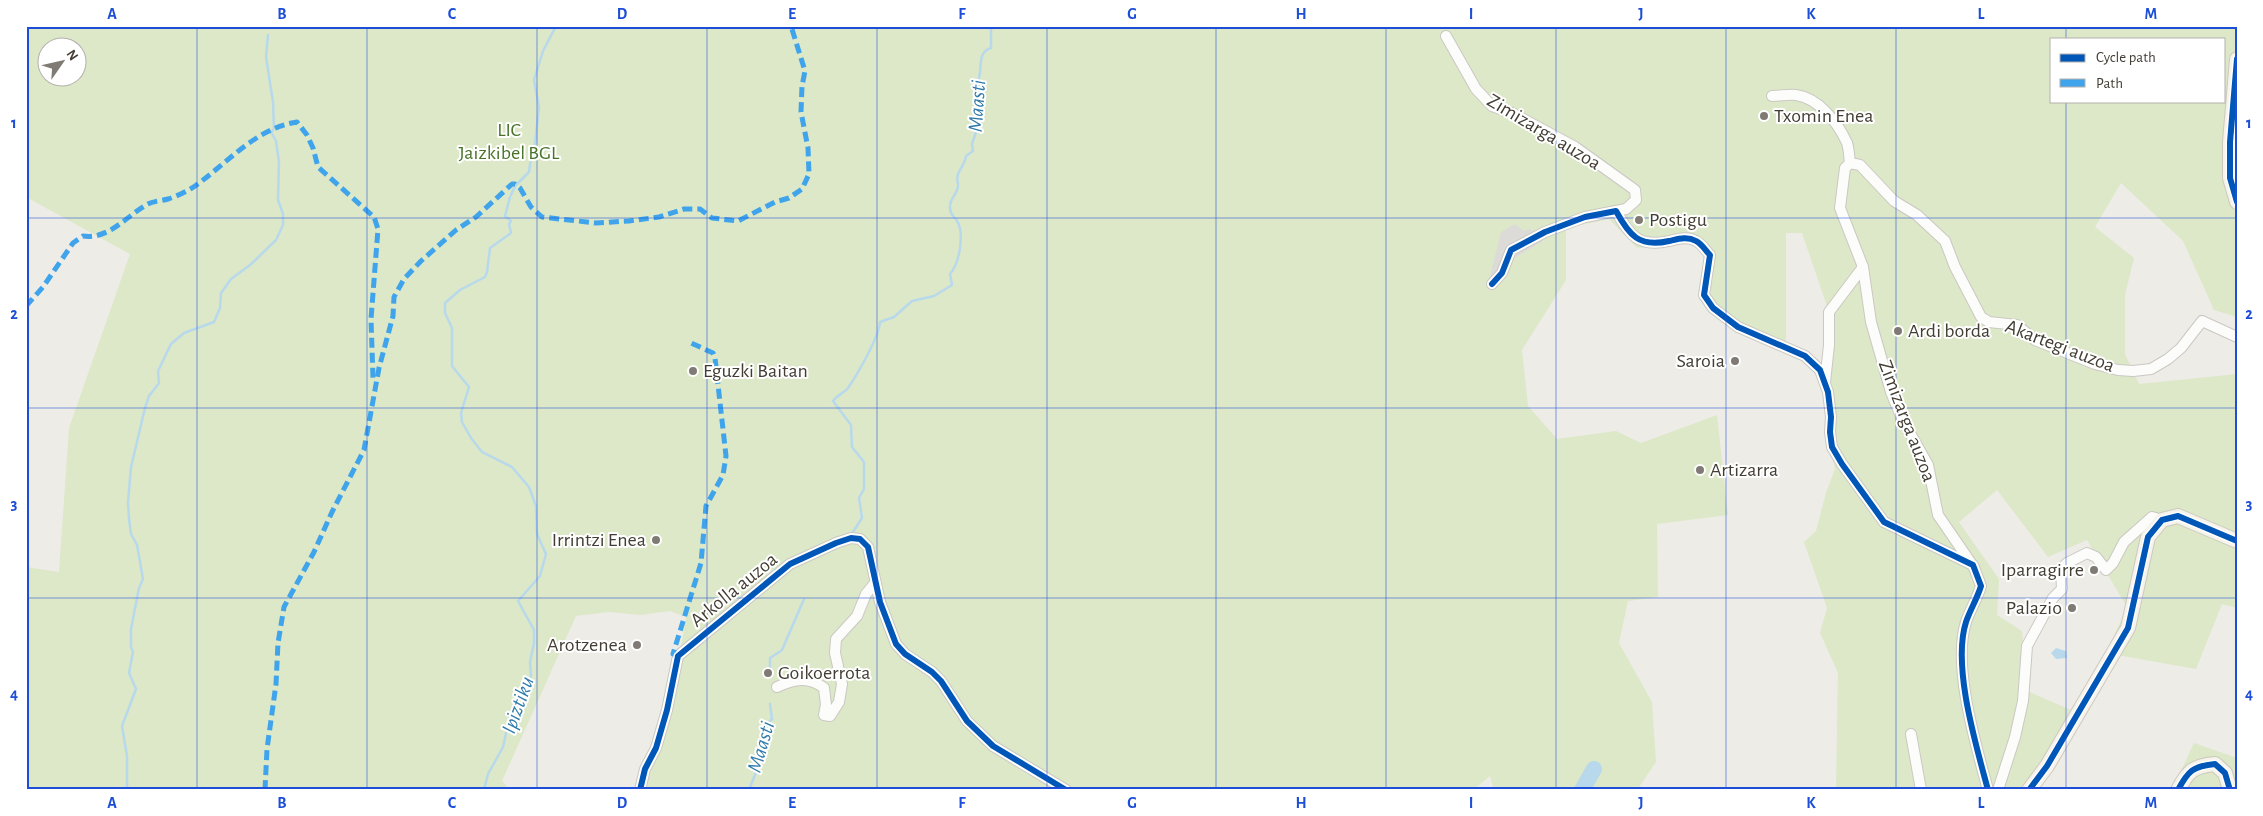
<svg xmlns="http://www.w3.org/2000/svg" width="2263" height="816" viewBox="0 0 2263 816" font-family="'Alegreya Sans',sans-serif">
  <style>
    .green { fill: #dce8c7; fill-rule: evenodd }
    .parking { fill: #dddbd7 }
    .water { fill: #b8d9ec }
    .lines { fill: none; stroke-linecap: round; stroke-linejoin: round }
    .stream { stroke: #b8d9ec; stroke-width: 2.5 }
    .river { stroke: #b8d9ec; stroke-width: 16 }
    .street-casing { stroke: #cbc8c3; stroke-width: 12 }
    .secondary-casing { stroke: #cdc9be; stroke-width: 16 }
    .street { stroke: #fcfcfb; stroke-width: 10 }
    .secondary { stroke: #f6f3ed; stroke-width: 14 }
    .quiet { stroke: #3fa4eb; stroke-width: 5; stroke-dasharray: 10 5; stroke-linecap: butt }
    .cycleway-casing { stroke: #fff; stroke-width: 9 }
    .cycleway { stroke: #0057b8; stroke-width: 6 }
    .grid { fill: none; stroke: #1d4ed8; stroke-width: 1; stroke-opacity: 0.55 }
    .poi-dot { fill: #7f7a73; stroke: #fff; stroke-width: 2 }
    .labels { text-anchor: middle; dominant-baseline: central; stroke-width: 4; stroke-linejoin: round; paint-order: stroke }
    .poi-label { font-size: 20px; fill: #433d34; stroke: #fff; text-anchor: start }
    .park-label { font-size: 20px; fill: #487329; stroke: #fff }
    .street-label { font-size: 20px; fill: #433d34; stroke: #fff }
    .water-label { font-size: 21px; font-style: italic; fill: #317cac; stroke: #fff }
    .neatline { fill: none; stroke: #1d4ed8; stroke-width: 2 }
    .grid-label { font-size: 16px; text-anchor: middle; font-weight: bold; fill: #1d4ed8 }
  </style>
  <rect width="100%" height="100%" fill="#eeece7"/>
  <g class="green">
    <path d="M26,26H2237V317L2214,310L2183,241L2121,183L2095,227L2134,258L2125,295V354L2139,384L2237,374V608L2222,604L2196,669L2106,653L2127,607L2087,540L2048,557L1997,490L1959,522L1999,579L1997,615L2022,631L2027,691L2078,713L2026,790H1836L1838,673L1820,633L1827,608L1804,542L1816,531L1826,493L1835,469L1826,420L1831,318L1802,233H1786V348L1711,305L1709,250L1682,241L1637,248L1609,219L1566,228V280L1522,350L1528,406L1557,439L1616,431L1641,443L1717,415L1728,515L1657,524L1658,597L1628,601L1619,643L1652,702L1656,762L1637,790H1494L1490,776L1473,790H643L667,729L686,617L670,611L640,615L609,612L576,616L502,781L510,790H26V567L59,572L69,428L130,254L26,197ZM2052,39H2224V101H2052ZM48,48H78V78H48ZM1539,233L1543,241L1510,261L1501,278L1490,276Z"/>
    <polygon points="2194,743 2237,758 2237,790 2172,790"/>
  </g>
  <polygon class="parking" points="1515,224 1524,231 1529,229 1539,233 1543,241 1510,261 1501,278 1490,276 1501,232"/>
  <polygon class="water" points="2056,648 2066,651 2067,658 2056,659 2051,653"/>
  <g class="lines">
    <g class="stream">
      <polyline points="268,35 266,57 273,102 274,128"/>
      <path d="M958,184C954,172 965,167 966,156L973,151L972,144L980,120L978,81C983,71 976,52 991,48V26"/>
      <polyline points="511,195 515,186 529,172 531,157 534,153 539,107 534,80 543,51 556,26"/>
      <path d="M851,535L862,518L859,498L864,489V462L852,447L851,425L833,401C837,395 844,393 848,388C857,375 879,337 880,322L894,317L912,301L934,296L952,285L950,274C959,264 965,234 957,221C954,216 950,215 950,208C949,199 957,195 958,186"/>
      <polyline points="770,668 770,658 782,650 804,599"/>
      <polyline points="127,790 127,756 122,726 136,689 129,673 133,652 131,647 131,629 139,588 143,579 137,545 131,534 129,519 128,502 131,467 145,408 149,396 159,383 158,371 171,344 184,333 214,322 220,308 221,293 231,279 250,265 276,240 283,225 283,214 278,200 279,162 276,141 271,132 273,130"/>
      <polyline points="484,790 488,774 503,747 509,719 516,702 529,685 531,675 530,662 534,643 534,630 518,601 540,576 546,554 537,534 536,506 529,487 512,467 482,452 471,438 462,422 461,413 469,387 452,366 452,328 445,313 445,303 460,290 485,277 487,272 490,248 511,233 509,224 511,221 505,216 510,197"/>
      <polyline points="749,790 756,772 766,725 772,719 770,704"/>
    </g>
    <polyline class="river" points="1582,790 1594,769"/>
    <g class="street-casing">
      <g id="street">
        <polyline points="1446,36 1476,89 1492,106 1512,113 1575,147 1635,190 1636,200 1626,209 1616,211"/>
        <path d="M1772,96C1780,96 1789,94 1796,95C1819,98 1838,123 1847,143C1849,149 1849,156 1850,163L1845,168L1840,208L1863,267L1871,322L1891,392L1902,419L1928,465L1938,515L1971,563"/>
        <polyline points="1850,163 1860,165 1894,201 1917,215 1945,241 1955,267 1981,317 1989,322 2017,325 2035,340 2095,364 2118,370 2133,371 2151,369 2168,359 2181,348 2202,321 2237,337"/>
        <path d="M1492,284L1502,273L1511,250L1545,232L1585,217L1616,211C1629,235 1639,248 1669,241C1678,239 1687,236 1696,241C1701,243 1706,251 1710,255L1704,295L1713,308L1738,327L1805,356L1820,370L1828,392L1831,417L1830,432L1832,447L1842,464L1884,522L1973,565L1981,586C1977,599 1970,610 1966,622C1952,666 1976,745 1988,790"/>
        <polyline points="1825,382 1829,345 1829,312 1863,267"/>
        <path d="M777,687C794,679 809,676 824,688L826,705L824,715L830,716L839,702L842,684L835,653L836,639L857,616L866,594L875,583"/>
        <polyline points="1911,734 1921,790"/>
        <polyline points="640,790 645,769 656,748 667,710 678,656 790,564 836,543 851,538 860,539 868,547 880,602 896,644 905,654 932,672 941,681 967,721 993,746 1066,790"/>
        <polyline points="1998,790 2015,737 2023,701 2027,646 2053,598 2062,589 2061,569 2067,563 2087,553 2096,557 2106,570 2113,563 2124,542 2152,517 2162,520"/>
      </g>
    </g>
    <g class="secondary-casing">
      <g id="secondary">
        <polyline points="2237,59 2230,142 2230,178 2237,202"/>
        <polyline points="2029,790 2047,766 2128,628 2148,537 2162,520 2178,516 2237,541"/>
        <path d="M2178,790C2188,771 2193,766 2215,764L2225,773L2230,790"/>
      </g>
    </g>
    <use href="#street" class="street"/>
    <use href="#secondary" class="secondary"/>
    <g class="quiet">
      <path d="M26,306L43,287L73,243L83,236C108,240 127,216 146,205C152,201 161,201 168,199C175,197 185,192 192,188C226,165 255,128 297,122L307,135L313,148L318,167L374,217L378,229L371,319L373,378"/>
      <polyline points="678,656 673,654 701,563 706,506 723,475 726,456 715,358 713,353 689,342"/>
      <polyline points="265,790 267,749 276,684 278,643 284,607 314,552 332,512 364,450 379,368 393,316 394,297 404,279 421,261 456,230 476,217 512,184 515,184 520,188 531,207 542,217 596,223 629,221 659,217 684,209 700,209 712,218 738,221 775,202 789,198 802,189 809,174 808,148 801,112 802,86 805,71 791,26"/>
    </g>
    <g class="cycleway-casing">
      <g id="cycleway">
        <polyline points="2237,59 2230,142 2230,178 2237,202"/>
        <path d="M1492,284L1502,273L1511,250L1545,232L1585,217L1616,211C1629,235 1639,248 1669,241C1678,239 1687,236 1696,241C1701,243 1706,251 1710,255L1704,295L1713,308L1738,327L1805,356L1820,370L1828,392L1831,417L1830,432L1832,447L1842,464L1884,522L1973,565L1981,586C1977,599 1970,610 1966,622C1952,666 1976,745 1988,790"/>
        <polyline points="640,790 645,769 656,748 667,710 678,656 790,564 836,543 851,538 860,539 868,547 880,602 896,644 905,654 932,672 941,681 967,721 993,746 1066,790"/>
        <polyline points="2029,790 2047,766 2128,628 2148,537 2162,520 2178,516 2237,541"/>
        <path d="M2178,790C2188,771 2193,766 2215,764L2225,773L2230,790"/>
      </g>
    </g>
    <use href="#cycleway" class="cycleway"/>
  </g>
  <path class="grid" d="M197,26V790M367,26V790M537,26V790M707,26V790M877,26V790M1047,26V790M1216,26V790M1386,26V790M1556,26V790M1726,26V790M1896,26V790M2066,26V39M2066,101V790M26,218H2237M26,408H2237M26,598H2237"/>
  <g class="poi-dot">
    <circle cx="1764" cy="116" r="5"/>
    <circle cx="1639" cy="220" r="5"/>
    <circle cx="1898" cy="331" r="5"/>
    <circle cx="1735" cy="361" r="5"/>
    <circle cx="693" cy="371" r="5"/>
    <circle cx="1700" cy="470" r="5"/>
    <circle cx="656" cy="540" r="5"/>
    <circle cx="2094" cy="570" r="5"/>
    <circle cx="2072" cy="608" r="5"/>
    <circle cx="637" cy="645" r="5"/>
    <circle cx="768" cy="673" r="5"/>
  </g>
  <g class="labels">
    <g class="poi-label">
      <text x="1774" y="116">Txomin Enea</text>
      <text x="1649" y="220">Postigu</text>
      <text x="1908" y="331">Ardi borda</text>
      <text x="1725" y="361" text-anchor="end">Saroia</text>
      <text x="703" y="371">Eguzki Baitan</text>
      <text x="1710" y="470">Artizarra</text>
      <text x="646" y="540" text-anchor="end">Irrintzi Enea</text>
      <text x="2084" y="570" text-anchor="end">Iparragirre</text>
      <text x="2062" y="608" text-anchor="end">Palazio</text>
      <text x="627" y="645" text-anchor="end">Arotzenea</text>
      <text x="778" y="673">Goikoerrota</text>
    </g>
    <g class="park-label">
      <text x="509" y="130">LIC<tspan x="509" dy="23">Jaizkibel BGL</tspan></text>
    </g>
    <g class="street-label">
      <text transform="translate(1544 132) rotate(31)">Zimizarga auzoa</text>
      <text transform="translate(2060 346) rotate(21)">Akartegi auzoa</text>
      <text transform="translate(1907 421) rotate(69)">Zimizarga auzoa</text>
      <text transform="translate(734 590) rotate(-39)">Arkolla auzoa</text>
    </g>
    <g class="water-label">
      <text transform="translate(977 106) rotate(-86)">Maasti</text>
      <text transform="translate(518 705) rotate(-70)">Ipiztiku</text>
      <text transform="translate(761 747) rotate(-74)">Maasti</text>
    </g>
  </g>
  <rect width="2263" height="816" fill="none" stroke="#ffffff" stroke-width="55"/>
  <rect x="2050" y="38" width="175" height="65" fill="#ffffff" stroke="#b4b1ae"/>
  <rect x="2060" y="54" width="25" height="8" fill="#0057b8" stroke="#b4b1ae"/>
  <text x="2096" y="62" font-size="15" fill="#433d34">Cycle path</text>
  <rect x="2060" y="79" width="25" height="8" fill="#3fa4eb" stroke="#b4b1ae"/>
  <text x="2096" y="88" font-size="15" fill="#433d34">Path</text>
  <g transform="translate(62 62) rotate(56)"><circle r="24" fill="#ffffff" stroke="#b4b1ae"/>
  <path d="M0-4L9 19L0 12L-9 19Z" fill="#7f7a73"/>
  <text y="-8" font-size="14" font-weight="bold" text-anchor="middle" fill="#433d34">N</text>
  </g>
  <rect x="28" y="28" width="2208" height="760" class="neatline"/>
  <g class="grid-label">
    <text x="112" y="19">A</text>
    <text x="282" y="19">B</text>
    <text x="452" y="19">C</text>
    <text x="622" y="19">D</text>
    <text x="792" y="19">E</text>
    <text x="962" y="19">F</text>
    <text x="1132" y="19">G</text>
    <text x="1301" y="19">H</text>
    <text x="1471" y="19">I</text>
    <text x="1641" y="19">J</text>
    <text x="1811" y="19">K</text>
    <text x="1981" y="19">L</text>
    <text x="2151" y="19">M</text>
    <text x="14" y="128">1</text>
    <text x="2249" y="128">1</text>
    <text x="14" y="319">2</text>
    <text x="2249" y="319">2</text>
    <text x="14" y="509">3</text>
    <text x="2249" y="509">3</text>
    <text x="14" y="699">4</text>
    <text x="2249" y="699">4</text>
    <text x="112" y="808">A</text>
    <text x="282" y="808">B</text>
    <text x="452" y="808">C</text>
    <text x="622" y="808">D</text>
    <text x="792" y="808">E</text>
    <text x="962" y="808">F</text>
    <text x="1132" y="808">G</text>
    <text x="1301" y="808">H</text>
    <text x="1471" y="808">I</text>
    <text x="1641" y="808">J</text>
    <text x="1811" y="808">K</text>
    <text x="1981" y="808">L</text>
    <text x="2151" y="808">M</text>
  </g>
</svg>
